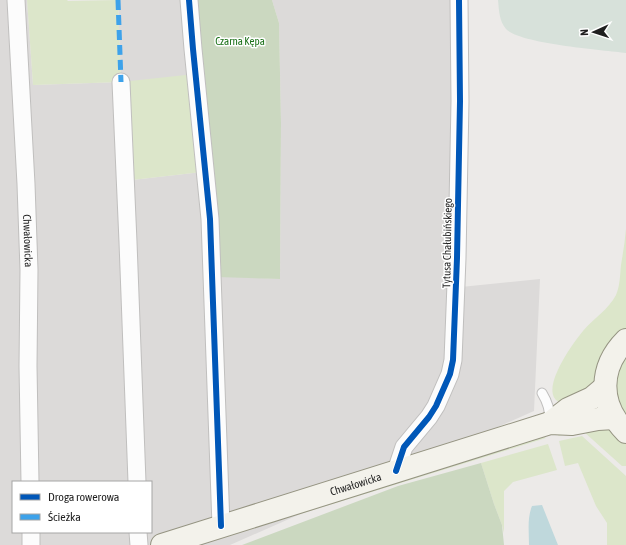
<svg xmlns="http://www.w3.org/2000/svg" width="626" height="545" viewBox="0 0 626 545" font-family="'Asap Condensed',sans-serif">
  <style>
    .residential { fill: #dcdad9; fill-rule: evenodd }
    .grass { fill: #dce6ca }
    .forest { fill: #cbd8c0 }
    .wetland { fill: #d7e1da }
    .water { fill: #bfd8dc }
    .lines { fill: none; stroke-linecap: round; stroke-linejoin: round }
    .lane-casing { stroke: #c0bfbe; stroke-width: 11 }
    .street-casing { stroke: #c0bfbe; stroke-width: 19 }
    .secondary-casing { stroke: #959482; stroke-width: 24 }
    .lane { stroke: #fcfcfc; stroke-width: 9 }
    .street { stroke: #fcfcfc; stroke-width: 17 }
    .secondary { stroke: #f3f2eb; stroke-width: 22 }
    .quiet { stroke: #3da2ea; stroke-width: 5; stroke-dasharray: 10 5; stroke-linecap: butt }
    .cycleway-casing { stroke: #fff; stroke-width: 8 }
    .cycleway { stroke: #0057b8; stroke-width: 6 }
    .labels { text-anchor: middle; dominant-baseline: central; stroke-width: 3; stroke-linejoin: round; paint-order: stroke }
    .park-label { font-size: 11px; fill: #1b7119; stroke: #fff }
    .street-label { font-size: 11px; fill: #1f1f1f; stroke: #fff }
  </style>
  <rect width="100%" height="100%" fill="#eceae8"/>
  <path class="residential" d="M0,0H27L33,85L121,82L118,0H189L195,74L132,180L202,172L217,276L280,279L281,123L279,23L272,0H458L456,120H450L451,288L540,279L534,411L230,545H0ZM13,482H151V532H13Z"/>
  <g class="grass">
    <polygon points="27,0 67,0 68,1 118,0 121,82 195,74 202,172 132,180 121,82 33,85"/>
    <path d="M626,229V330L589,391L559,402C538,391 573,343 583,331C593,319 609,309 616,295C620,286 620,275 621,265C623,253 625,241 626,229Z"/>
    <path d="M626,355V416C612,392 614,379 626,355Z"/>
    <polygon points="608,427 626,442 626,466 622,466 583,431 558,436 561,431"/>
    <polygon points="541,435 546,438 200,545 187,545"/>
    <polygon points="582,436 626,476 626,545 607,545 607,523 596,506 578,463 565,466 559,441"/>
    <polygon points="548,444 557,470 513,482 504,491 504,533 502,525 494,504 481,463"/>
  </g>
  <g class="forest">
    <polygon points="198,0 272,0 279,23 281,123 280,279 217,277"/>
    <polygon points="481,463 494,504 502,525 504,545 242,545 398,486"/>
  </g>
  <path class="wetland" d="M498,0H626V53C603,50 520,44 506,29C499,21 499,10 498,0Z"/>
  <path class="water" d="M542,505L558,545H529C529,532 527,518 532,506Z"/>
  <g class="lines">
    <g class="lane-casing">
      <path id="lane" d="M542,393C548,403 550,410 550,422"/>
    </g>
    <g class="street-casing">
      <g id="street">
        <path id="s1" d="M16,0L26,184L29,270L28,366L30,482"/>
        <polyline points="189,0 193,49 210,219 221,526"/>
        <polyline points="121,82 128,242 137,482"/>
        <polyline points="396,471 404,447 429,417 436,406 450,374 453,360 457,258 460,101 459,0"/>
        <polyline points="31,532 31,545"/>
        <polyline points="138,532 139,545"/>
      </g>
    </g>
    <g class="secondary-casing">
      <g id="secondary">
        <path d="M626,340C599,367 598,404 626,432"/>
        <polyline points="550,423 568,409 592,398 605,387"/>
        <path id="s2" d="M162,545L550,423L572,424L598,419L614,418"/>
      </g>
    </g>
    <use href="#lane" class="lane"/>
    <use href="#street" class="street"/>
    <use href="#secondary" class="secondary"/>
    <polyline class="quiet" points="118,0 121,82"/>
    <g class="cycleway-casing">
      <g id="cycleway">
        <polyline points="189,0 193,49 210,219 221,526"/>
        <polyline points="396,471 404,447 429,417 436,406 450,374 453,360 457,258 460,101 459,0"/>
      </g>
    </g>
    <use href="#cycleway" class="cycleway"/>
  </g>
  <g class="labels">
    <g class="park-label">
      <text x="240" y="41">Czarna Kępa</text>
    </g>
    <g class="street-label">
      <text stroke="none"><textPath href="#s1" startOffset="241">Chwałowicka</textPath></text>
      <text transform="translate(447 243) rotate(-89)">Tytusa Chałubińskiego</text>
      <text stroke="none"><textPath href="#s2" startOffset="203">Chwałowicka</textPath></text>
    </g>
  </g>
  <rect x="12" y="481" width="140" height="52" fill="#ffffff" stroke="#a5a5a5"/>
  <rect x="20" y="494" width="20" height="6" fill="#0057b8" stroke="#a5a5a5"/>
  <text x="48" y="501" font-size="12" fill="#1f1f1f">Droga rowerowa</text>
  <rect x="20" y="514" width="20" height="6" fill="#3da2ea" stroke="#a5a5a5"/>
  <text x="48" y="521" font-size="12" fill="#1f1f1f">Ścieżka</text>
  <g transform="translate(594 32) rotate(267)" stroke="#ffffff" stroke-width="3" paint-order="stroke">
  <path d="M0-3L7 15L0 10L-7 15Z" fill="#1f1f1f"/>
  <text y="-6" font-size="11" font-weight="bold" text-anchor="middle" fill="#1f1f1f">N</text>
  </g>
</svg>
